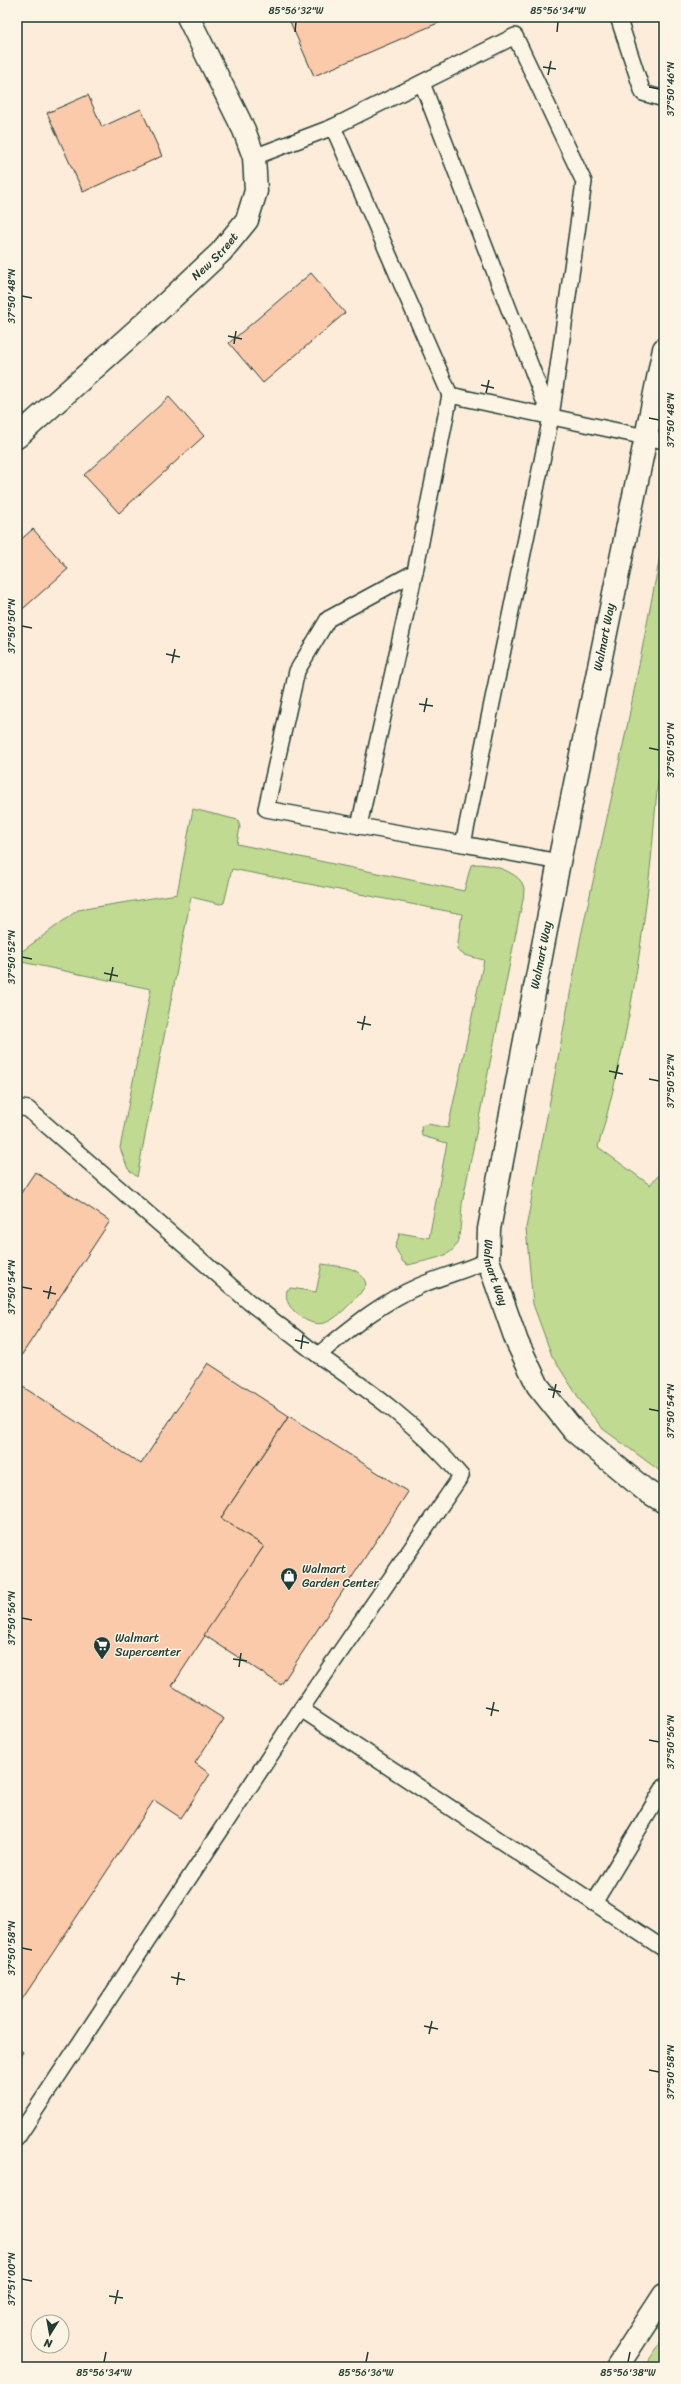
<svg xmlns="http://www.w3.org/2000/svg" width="681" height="2384" viewBox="0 0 681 2384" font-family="Sriracha,sans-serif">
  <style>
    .green { fill: #c0da92; stroke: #708c63 }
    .building { fill: #fbcaab; stroke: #1f3d34 }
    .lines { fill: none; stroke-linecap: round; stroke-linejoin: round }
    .service-casing { stroke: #1f3d34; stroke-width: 18 }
    .minor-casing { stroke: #1f3d34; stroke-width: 25 }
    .tertiary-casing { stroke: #1f3d34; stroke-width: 25 }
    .service { stroke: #fcf5e5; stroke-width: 15 }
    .minor { stroke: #fcf5e5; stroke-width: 22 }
    .tertiary { stroke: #fcf5e5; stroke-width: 22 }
    .ticks { fill: none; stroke: #1f3d34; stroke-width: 1.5 }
    .labels { text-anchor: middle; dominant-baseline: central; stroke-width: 3; stroke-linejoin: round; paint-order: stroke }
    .street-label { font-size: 12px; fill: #1f3d34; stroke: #fcf5e5 }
    .poi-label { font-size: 12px; fill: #1f3d34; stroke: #fcf5e5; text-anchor: start }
    .neatline { fill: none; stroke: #1f3d34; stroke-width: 1.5 }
    .ticks-label { font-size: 10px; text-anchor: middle; fill: #1f3d34 }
  </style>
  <rect width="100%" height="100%" fill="#fcecd9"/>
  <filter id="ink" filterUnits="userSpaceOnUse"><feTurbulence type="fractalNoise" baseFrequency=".025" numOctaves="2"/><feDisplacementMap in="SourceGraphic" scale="8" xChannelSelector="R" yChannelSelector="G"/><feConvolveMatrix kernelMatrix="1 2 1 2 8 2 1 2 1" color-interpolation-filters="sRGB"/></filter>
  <g filter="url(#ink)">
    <g class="green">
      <path d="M664,536V743C656,782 655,821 651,860C641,956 625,1054 598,1147L650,1185L664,1169V1474L603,1429L582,1403L552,1356L533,1304L526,1228L581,936L627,727Z"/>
      <path d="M193,809L238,820L240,827L237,844L464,891L471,865C485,861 523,872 524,889C524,898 521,909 519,917L462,1204C459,1257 458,1253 408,1265L403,1262L395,1247L400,1233L429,1238L447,1143L422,1136L421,1126L428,1124L448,1128L484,960L464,955L457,950L462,914L232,869L224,903L220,904L191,897L137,1177L128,1169L120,1148L151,989L17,961V955L78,910L177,894Z"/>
      <path d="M322,1264C338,1267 361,1265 366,1284C361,1294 353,1301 346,1308C328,1326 315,1330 295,1312C288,1305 285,1299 287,1290L291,1288L316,1292Z"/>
      <polygon points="664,2338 664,2367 644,2367"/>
    </g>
    <g class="building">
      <polygon points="288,17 452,17 314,76"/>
      <polygon points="88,95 102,127 141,109 162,156 83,192 47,113"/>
      <polygon points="311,273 345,313 263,383 229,343"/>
      <polygon points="169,397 204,436 119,513 84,475"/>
      <polygon points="33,529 68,569 17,614 17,543"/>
      <polygon points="35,1172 110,1221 17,1362 17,1199"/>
      <polygon points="208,1363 289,1416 221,1518 264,1546 172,1686 224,1719 195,1763 210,1774 181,1818 154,1800 17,2007 17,1383 141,1464"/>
      <polygon points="289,1416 408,1492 281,1685 204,1635 264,1546 221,1518"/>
      <polygon points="17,2048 23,2052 17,2061"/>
    </g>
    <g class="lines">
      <g class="service-casing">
        <g id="service">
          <polyline points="618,17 643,93 664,99"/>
          <polyline points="422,83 550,416"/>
          <polyline points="333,127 515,36 584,182 551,417 463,844 559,862"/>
          <polyline points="254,157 333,127 450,395 664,441"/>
          <polyline points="450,395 415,572 359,826 463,844"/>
          <polyline points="359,826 266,809 297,671 328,619 415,572"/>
          <polyline points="17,1107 28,1109 249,1302 318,1355"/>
          <polyline points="301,1709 664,1949"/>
          <polyline points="594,1903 664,1787"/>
          <path d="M17,2138L301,1709L461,1476C421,1427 370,1391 318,1355C351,1328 380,1303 419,1286C442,1276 465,1271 488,1260"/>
        </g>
      </g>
      <g class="minor-casing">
        <g id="minor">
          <path id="s1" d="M17,437L157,312L221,252L247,220L256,191L254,157L244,130L188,17"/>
        </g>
      </g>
      <g class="tertiary-casing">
        <g id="tertiary">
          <path id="s2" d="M664,349L559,862L496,1192L489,1229L488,1260L517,1342L538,1386L574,1431L645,1490L664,1502"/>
          <polyline points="617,2367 664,2295"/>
        </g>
      </g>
      <use href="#service" class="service"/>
      <use href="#minor" class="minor"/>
      <use href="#tertiary" class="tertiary"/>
    </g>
  </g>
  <path class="ticks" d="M295,32L296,22M557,32L558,22M543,67L556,69M548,75L551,61M649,87L659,89M22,296L32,298M228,336L242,339M234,344L236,331M481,385L494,388M486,393L489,380M649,418L659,420M22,626L32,628M166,654L180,657M172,663L175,649M419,704L433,706M424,712L427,698M649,748L659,750M22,957L32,959M104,973L118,976M110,981L113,967M357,1022L371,1025M362,1030L365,1016M609,1071L623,1074M615,1079L618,1065M649,1079L659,1081M22,1287L32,1289M43,1291L56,1294M48,1299L51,1286M295,1340L309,1343M301,1349L303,1335M548,1389L561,1392M553,1398L556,1384M649,1409L659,1411M22,1618L32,1620M233,1659L247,1661M239,1667L241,1653M486,1708L499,1711M491,1716L494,1702M649,1740L659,1742M22,1948L32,1950M171,1977L185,1980M177,1985L179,1972M424,2026L438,2029M429,2034L432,2021M649,2070L659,2072M22,2279L32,2281M109,2296L123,2298M115,2304L118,2290M104,2362L106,2352M366,2362L368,2352M628,2362L630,2352"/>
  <defs>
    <g id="shop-pin" transform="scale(0.9)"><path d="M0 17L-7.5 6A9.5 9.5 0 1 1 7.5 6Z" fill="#1f3d34" stroke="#fcf5e5"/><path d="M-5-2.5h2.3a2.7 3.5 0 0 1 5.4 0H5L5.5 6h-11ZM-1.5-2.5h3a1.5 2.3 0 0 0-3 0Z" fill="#fff"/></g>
    <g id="supermarket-pin" transform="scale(0.9)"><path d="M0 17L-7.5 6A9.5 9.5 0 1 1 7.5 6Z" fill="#1f3d34" stroke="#fcf5e5"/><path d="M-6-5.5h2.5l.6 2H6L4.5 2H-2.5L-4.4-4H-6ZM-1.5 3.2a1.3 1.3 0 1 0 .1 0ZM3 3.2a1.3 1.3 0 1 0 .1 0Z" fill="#fff"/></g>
  </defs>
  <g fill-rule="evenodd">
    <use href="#shop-pin" x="289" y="1576"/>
    <use href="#supermarket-pin" x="102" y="1645"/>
  </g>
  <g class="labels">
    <g class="street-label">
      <text stroke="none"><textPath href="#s1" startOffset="268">New Street</textPath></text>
      <text transform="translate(604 637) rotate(-79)">Walmart Way</text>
      <text transform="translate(541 955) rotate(-79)">Walmart Way</text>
      <text stroke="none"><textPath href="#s2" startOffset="942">Walmart Way</textPath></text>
    </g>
    <g class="poi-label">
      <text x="302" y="1569">Walmart<tspan x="302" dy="14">Garden Center</tspan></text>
      <text x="115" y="1638">Walmart<tspan x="115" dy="14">Supercenter</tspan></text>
    </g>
  </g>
  <rect width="681" height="2384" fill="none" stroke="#fcf5e5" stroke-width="44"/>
  <g transform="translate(50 2334) rotate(191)"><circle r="19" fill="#fcf5e5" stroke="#a4ab9e"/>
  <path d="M0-3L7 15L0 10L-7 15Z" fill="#1f3d34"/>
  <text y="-6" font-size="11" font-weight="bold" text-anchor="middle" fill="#1f3d34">N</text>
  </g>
  <rect x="22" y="22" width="637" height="2340" class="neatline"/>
  <g class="ticks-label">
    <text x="296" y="14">85°56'32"W</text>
    <text x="558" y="14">85°56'34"W</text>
    <text transform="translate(670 89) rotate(-90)" y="4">37°50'46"N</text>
    <text transform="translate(11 296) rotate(-90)" y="4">37°50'48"N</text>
    <text transform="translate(670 420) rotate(-90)" y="4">37°50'48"N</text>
    <text transform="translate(11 626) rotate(-90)" y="4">37°50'50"N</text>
    <text transform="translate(670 750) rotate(-90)" y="4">37°50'50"N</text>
    <text transform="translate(11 957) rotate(-90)" y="4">37°50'52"N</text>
    <text transform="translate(670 1081) rotate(-90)" y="4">37°50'52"N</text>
    <text transform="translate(11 1287) rotate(-90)" y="4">37°50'54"N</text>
    <text transform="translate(670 1411) rotate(-90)" y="4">37°50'54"N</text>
    <text transform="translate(11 1618) rotate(-90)" y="4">37°50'56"N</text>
    <text transform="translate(670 1742) rotate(-90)" y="4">37°50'56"N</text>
    <text transform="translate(11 1948) rotate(-90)" y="4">37°50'58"N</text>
    <text transform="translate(670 2072) rotate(-90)" y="4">37°50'58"N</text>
    <text transform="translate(11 2279) rotate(-90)" y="4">37°51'00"N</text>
    <text x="104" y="2376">85°56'34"W</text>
    <text x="366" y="2376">85°56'36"W</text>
    <text x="628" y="2376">85°56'38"W</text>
  </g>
</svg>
